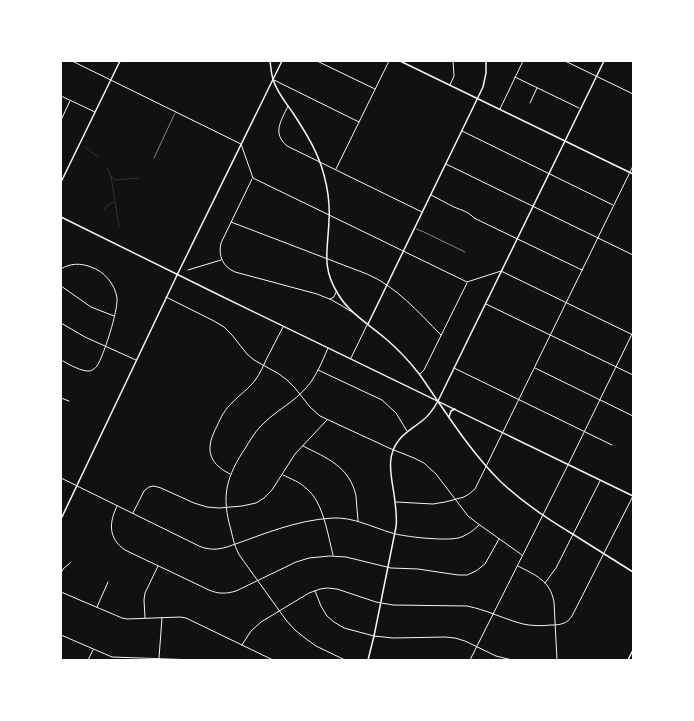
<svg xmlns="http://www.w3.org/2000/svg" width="694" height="721" viewBox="0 0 694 721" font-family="'Libre Baskerville',serif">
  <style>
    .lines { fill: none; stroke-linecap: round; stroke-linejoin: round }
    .stream { stroke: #333; stroke-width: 1 }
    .service { stroke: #f5f5f5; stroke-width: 0.5 }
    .minor { stroke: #f5f5f5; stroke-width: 1 }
    .tertiary { stroke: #f5f5f5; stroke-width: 1.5 }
    .secondary { stroke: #f5f5f5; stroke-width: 1.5 }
    .primary { stroke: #f5f5f5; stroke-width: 1.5 }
  </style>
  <rect width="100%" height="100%" fill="#111"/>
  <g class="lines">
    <g class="stream">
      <polyline points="85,147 98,157"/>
      <polyline points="107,168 111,176 119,227"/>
      <polyline points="111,177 116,180 138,178"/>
      <polyline points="104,210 106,207 114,202"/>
    </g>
    <g class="service">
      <polyline points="154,158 175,113"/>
      <polyline points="416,229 424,232 465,252"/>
    </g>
    <g class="minor">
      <polyline points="72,61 241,144 253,178 467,282 501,271 633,335"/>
      <polyline points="317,61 375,89"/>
      <polyline points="565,61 633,94"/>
      <polyline points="515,77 579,108"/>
      <polyline points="274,80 359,122"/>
      <polyline points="450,85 454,76 453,61"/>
      <polyline points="61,96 95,112"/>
      <polyline points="530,103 537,88"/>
      <path d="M288,106C281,121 272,133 287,146L422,212"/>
      <polyline points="500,109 523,61"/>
      <polyline points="61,120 70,101"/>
      <polyline points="462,131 613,205"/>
      <polyline points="446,164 633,255"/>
      <polyline points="336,169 389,61"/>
      <path d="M252,179L221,243C218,256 223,267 235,272L317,294L332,300L352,312"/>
      <path d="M431,195C439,199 446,203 454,207C461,210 469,212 474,218L582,270"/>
      <path d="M231,222L367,274C397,287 418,312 441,335"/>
      <path d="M61,269C70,263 81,263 91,267C104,271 115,284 117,298C118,311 104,355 97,366C95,368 93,370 90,371C82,372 68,364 61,360"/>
      <polyline points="188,270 221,260"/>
      <polyline points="61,286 91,307 114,316"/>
      <polyline points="166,297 214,321 224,327 232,335 247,354 254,360 279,374 287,380 295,388 310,407 320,416 389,448 414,458 424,463 436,474 468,516 477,523 522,555"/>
      <polyline points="330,299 334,297 336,292"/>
      <polyline points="486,304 633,375"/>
      <polyline points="61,323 85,337 136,360"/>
      <path d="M328,348C322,362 316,377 306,388C294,402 277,410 264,423C256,430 251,439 246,447C226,477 221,496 231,530C233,539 235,548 240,556L286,620L295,630L305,638L316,646L345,660"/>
      <polyline points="351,358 367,325"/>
      <polyline points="454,368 612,445"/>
      <polyline points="535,368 633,416"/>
      <polyline points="318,370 382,400 396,413 407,431"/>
      <polyline points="420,374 424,370 467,283"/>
      <polyline points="61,398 69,401"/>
      <path d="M303,446C327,458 350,467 356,496C357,504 357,513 358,521"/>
      <path d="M230,474C206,462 206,447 217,426C221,417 225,409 232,403C240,394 249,389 256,379C260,373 263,367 266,360C272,349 277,338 283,327"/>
      <path d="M283,475C291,479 300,482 307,489C323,502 328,535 333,555"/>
      <path d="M61,478L199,546C208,550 217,550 227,547C262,535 295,520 333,518C353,517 372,527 392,533C405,537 445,541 458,538C466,536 473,531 479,525"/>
      <polyline points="396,502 433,504 445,502 464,497 469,494 475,489 633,166"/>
      <path d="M117,506C109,523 108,538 125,550L209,590C218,594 226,594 236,591L296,562L309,558L330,556L346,557L391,568L418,569L458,575H467L476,571L485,564L499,539"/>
      <polyline points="133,513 144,491 149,487 154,486 161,488 194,503 207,507 219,508 242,506 256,503 264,498 272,490 295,454 327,420"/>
      <path d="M518,566C535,575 550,580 554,602L557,660"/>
      <polyline points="61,573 63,569 70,563"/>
      <polyline points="545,583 556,568 600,481"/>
      <polyline points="315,591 321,606 327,616 334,622 344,628 374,636 393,638 445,637 455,638 465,641 496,656 512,660"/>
      <polyline points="61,592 122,618 127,619 180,617 186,618 273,660"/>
      <polyline points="97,607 108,582"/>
      <polyline points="145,618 144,600 145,593 158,566"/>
      <polyline points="61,635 112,657 196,660"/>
      <path d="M242,645L251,631L261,622L309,593L320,589L327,588L337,589L376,602L393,605L467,606C487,610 504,619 523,624C532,626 542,626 551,625C560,625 567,624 572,616L633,496"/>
      <polyline points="159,658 162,618"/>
      <polyline points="88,660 93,650"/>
      <polyline points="470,660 570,461 633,332"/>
    </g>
    <g class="tertiary">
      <polyline points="61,182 120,61"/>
      <polyline points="368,324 483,87 486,73 486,61"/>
      <path d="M368,660L374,636L396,527C397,519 396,510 395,502C393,481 384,458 399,440C405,432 415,427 423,420C430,415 434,408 438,401"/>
    </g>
    <g class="secondary">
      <path d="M270,61C271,67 271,73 273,79C276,91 286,103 293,113C306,133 318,152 324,175C328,190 330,205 329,220C328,250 321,267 338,294C349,313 370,325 386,339C399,350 410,362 420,375C445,411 469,450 500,481C522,502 546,518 571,533C592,546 612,559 633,572"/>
      <polyline points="400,61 633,174"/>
      <polyline points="61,217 219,295 633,496"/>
      <polyline points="438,401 604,61"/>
      <polyline points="449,417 451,411 455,409"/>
      <polyline points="61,519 179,271 282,61"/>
    </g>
    <polyline class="primary" points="628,660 633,650"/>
  </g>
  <rect width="694" height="721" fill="none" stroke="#ffffff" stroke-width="124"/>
</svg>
